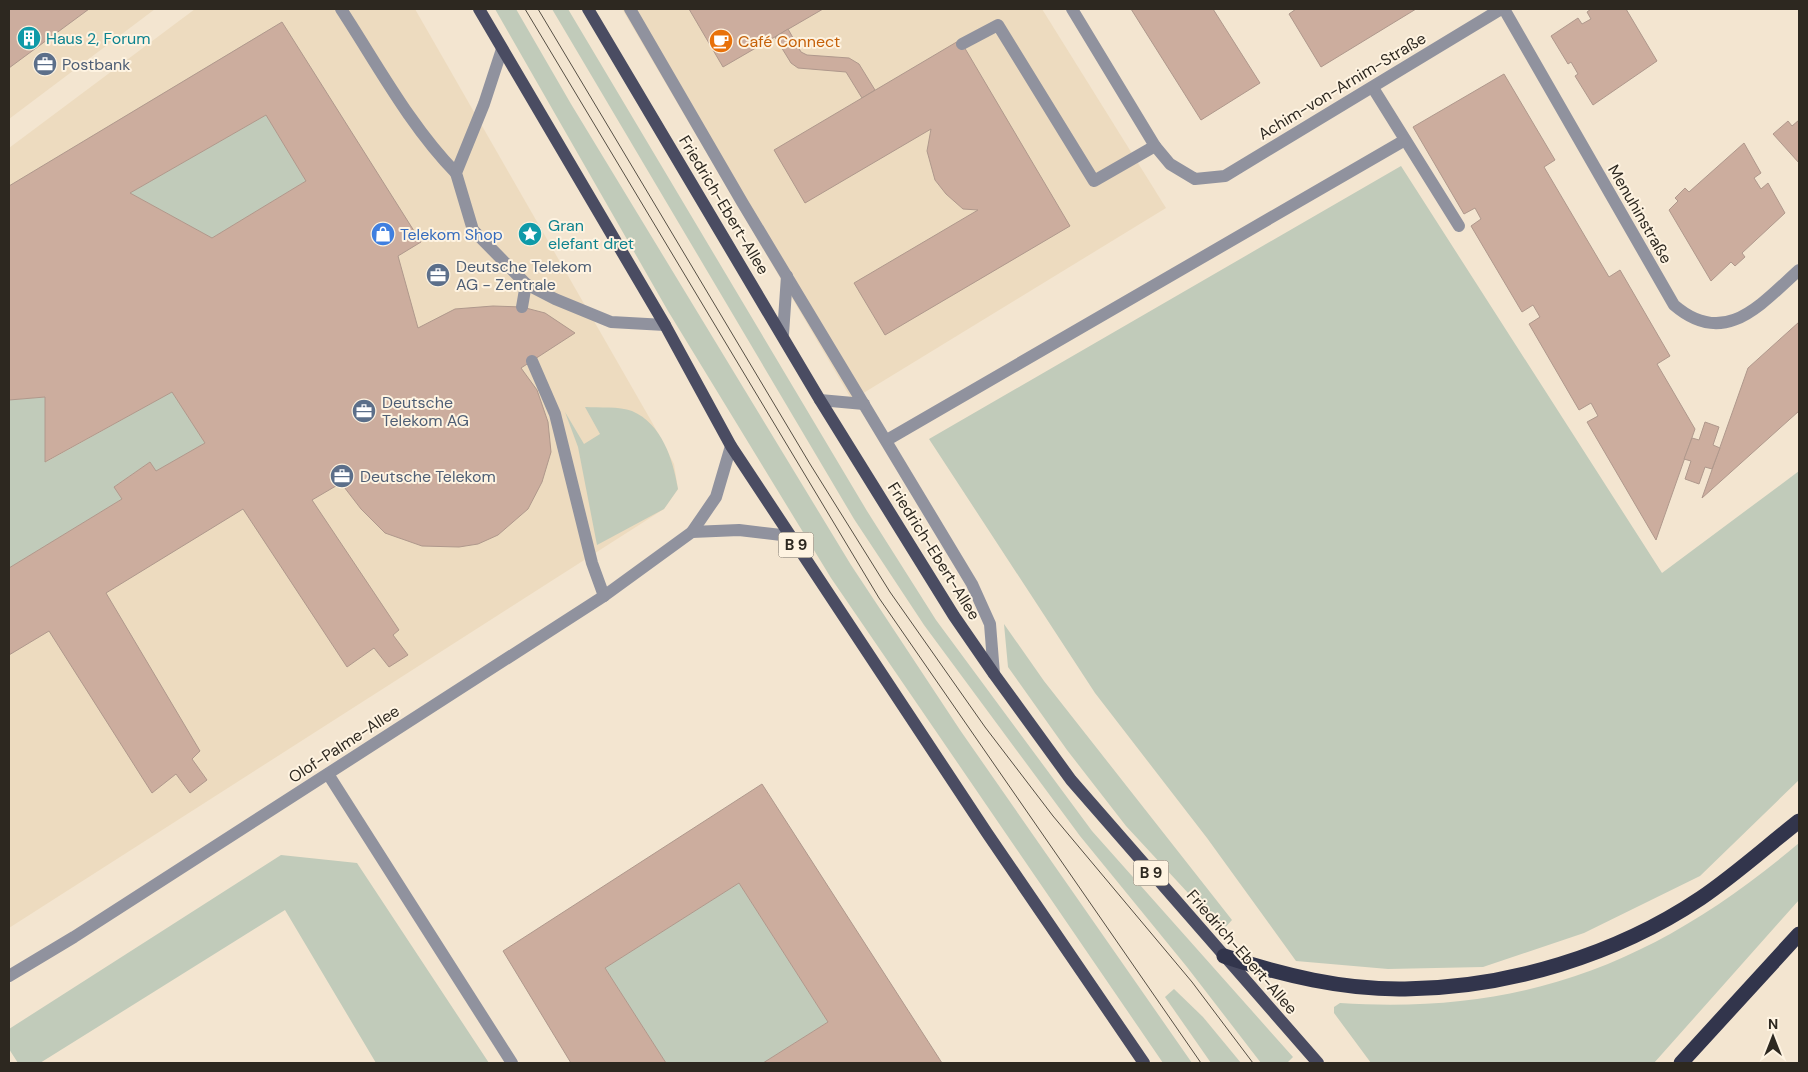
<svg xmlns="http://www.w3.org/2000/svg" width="1808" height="1072" viewBox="0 0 1808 1072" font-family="'DM Sans',sans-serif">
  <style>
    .built { fill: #eddbbf }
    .green { fill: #c1cbba }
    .building { fill: #ccad9e; stroke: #af988c; fill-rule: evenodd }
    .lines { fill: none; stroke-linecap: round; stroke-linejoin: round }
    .service { stroke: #90929e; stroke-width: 12 }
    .minor { stroke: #90929e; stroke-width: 12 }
    .primary { stroke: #4a4c62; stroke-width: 12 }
    .motorway { stroke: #32354c; stroke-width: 15 }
    .tram { stroke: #575045; stroke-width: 1 }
    .labels { text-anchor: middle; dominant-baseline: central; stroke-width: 4; stroke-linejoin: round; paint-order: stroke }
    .shield { fill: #fef3e1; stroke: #6c655a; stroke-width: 1 }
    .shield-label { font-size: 15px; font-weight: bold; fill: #2d2820 }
    .culture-label { font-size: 16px; fill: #0d838f; stroke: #fef3e1; text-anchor: start }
    .food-label { font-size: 16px; fill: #c56008; stroke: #fef3e1; text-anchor: start }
    .service-label { font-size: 16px; fill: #4e5e75; stroke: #fef3e1; text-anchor: start }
    .street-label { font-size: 16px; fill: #2d2820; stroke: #fef3e1 }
    .shop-label { font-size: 16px; fill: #366cbe; stroke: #fef3e1; text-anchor: start }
  </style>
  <rect width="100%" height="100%" fill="#f3e5d0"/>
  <g class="built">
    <polygon points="9,9 155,9 9,119"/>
    <polygon points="195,9 415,9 653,424 674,464 678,489 664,509 9,928 9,148"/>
    <polygon points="622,9 1042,9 1166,208 852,400"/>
  </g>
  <g class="green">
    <polygon points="495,9 516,9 571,104 851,565 960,730 1192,1063 1163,1063 831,578 668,311"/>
    <polygon points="552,9 568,9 867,511 936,620 1092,831 1293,1057 1287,1063 1261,1063 1187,967 1080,836 924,625 854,519"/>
    <polygon points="266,115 306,181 212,238 130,193"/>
    <polygon points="1401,166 1662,573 1799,471 1799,780 1700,876 1584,933 1483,967 1388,969 1296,961 1207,838 1095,693 929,439"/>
    <polygon points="172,392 205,443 156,471 150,462 115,486 122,499 9,568 9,400 45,397 46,462"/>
    <path d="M585,407C599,408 619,406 632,411C662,424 673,459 678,489L664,509L597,545L578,447L565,412L584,444L600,434Z"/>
    <polygon points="1004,624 1044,681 1232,920 1220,933 1189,894 1126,826 1067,750 1008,667"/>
    <path d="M1799,843V900L1654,1063H1371L1334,1013V1007L1340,1003C1526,1015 1658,962 1799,843Z"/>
    <polygon points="281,855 357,863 489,1063 376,1063 285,910 40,1063 18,1063 9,1049 9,1029"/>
    <polygon points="739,883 828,1022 763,1063 666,1063 605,968"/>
    <polygon points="1174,989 1203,1017 1241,1063 1211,1063 1165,997"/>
  </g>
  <g class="building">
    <polygon points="9,9 89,9 9,68"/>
    <polygon points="689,9 823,9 723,67"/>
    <polygon points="1131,9 1213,9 1260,83 1201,120"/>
    <polygon points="1296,9 1416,9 1321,67 1289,14"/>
    <polygon points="1591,9 1626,9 1657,61 1593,105 1575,76 1578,74 1571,62 1568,64 1551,36 1578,18 1582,24 1591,19 1587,12"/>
    <path d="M282,22L421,242L398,256L418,328L455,309L493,306L522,307L545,313L575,333L521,368L537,390L548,422L551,452L542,482L528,509L498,535L478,544L459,547L422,546L385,533L361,509L341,483L312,500L399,630L393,635L408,655L389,667L374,648L347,667L243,509L106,593L200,751L192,759L207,780L190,793L176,774L152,793L49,631L9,655V568L122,499L114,487L150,462L156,471L205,443L172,392L45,462V397L9,400V186ZM266,115L306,181L212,238L130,193Z"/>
    <polygon points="788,29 801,52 807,55 849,58 859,64 875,90 862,98 846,72 798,68 791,63 775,37"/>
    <polygon points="960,40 1070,226 885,335 854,283 978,210 963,209 946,194 935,180 927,151 931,129 805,203 774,150"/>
    <polygon points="1504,74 1555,160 1544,167 1609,277 1620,270 1670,356 1657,364 1695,429 1656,540 1587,422 1598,416 1591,403 1579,410 1529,324 1540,317 1533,305 1522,312 1471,226 1481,219 1475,208 1464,214 1413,127"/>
    <polygon points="1799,120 1799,163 1773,134 1788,121 1792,126"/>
    <polygon points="1744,143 1761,173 1754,178 1761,189 1768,183 1785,213 1742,253 1745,257 1735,266 1731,262 1711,281 1669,210 1678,201 1675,198 1685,188 1689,192"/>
    <polygon points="1799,322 1799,411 1702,498 1748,368"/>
    <polygon points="1705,422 1719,427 1713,445 1720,448 1712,469 1705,467 1699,484 1685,479 1691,461 1684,459 1692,438 1699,440"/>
    <polygon points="762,784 942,1063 763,1063 828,1022 739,883 605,968 666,1063 571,1063 503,951"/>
  </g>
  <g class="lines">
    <g class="service">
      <path d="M341,9C377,64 410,126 456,173"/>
      <polyline points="630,9 742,202 972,584 990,624 994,674"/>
      <polyline points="962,44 998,25 1094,181 1155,146"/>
      <polyline points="502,49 484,104 456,173 473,230 526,284 555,299 611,322 665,325"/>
      <polyline points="1373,88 1459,226"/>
      <polyline points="522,307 526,284"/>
      <polyline points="783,334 787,276"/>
      <polyline points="532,361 555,414 592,563 604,596"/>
      <polyline points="820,400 864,404"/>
      <polyline points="887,440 1405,140"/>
      <polyline points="328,774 512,1063"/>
    </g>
    <g class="minor">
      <polyline points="1072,9 1155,146 1170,164 1195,179 1225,176 1501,9"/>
      <path d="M1504,9L1674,305C1725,349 1761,304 1799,270"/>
      <polyline points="692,532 739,530 790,536"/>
      <polyline points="9,976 74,937 604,596 692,532 716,497 731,446"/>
    </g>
    <g class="primary">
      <polyline points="479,9 665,325 731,446 987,833 1144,1063"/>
      <polyline points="588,9 820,400 954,616 994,674 1071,780 1318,1063"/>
    </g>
    <g class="motorway">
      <path d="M1224,956C1282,975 1343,990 1405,989C1508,988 1616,955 1701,898C1735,875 1767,846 1799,821"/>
      <polyline points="1681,1063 1799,934"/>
    </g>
    <g class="tram">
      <polyline points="525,9 879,598 1201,1063"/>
      <polyline points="538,9 810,464 890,592 985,727 1053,816 1192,982 1253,1063"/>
    </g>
  </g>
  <defs>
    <g id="building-disc" transform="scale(1.25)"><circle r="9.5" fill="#0f9aa8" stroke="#fef3e1"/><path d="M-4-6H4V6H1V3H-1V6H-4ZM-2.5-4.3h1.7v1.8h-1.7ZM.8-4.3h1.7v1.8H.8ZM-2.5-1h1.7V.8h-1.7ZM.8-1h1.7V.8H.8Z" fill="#fff"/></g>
    <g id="cafe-disc" transform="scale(1.25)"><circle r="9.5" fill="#e8710a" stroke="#fef3e1"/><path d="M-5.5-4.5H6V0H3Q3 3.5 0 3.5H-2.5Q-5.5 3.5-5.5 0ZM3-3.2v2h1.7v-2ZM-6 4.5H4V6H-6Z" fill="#fff"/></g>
    <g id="office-disc" transform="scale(1.25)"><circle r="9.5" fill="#5c6f8a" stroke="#fef3e1"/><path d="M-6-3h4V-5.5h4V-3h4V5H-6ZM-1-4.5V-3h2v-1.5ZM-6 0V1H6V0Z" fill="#fff"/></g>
    <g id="shop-disc" transform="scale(1.25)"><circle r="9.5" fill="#3f7fe0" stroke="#fef3e1"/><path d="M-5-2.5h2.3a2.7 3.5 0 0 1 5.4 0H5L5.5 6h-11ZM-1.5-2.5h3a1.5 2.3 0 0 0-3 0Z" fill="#fff"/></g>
    <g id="sight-disc" transform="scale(1.25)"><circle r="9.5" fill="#0f9aa8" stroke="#fef3e1"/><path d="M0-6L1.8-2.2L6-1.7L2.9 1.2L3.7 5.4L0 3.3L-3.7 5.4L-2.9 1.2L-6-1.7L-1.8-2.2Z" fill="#fff"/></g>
  </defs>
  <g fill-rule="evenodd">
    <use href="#building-disc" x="29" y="38"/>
    <use href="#cafe-disc" x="721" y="41"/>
    <use href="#office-disc" x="45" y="64"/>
    <use href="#shop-disc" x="383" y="234"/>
    <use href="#sight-disc" x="530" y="234"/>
    <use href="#office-disc" x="438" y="275"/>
    <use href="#office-disc" x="364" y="411"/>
    <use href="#office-disc" x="342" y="476"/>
  </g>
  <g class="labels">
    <g class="shield">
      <rect x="778.5" y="532.5" width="35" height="25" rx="4"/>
      <rect x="1133.5" y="860.5" width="35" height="25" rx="4"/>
    </g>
    <g class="shield-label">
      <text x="796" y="545">B 9</text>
      <text x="1151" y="873">B 9</text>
    </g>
    <g class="culture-label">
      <text x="46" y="38">Haus 2, Forum</text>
      <text x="548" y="225">Gran<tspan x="548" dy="18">elefant dret</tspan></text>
    </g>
    <g class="food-label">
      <text x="738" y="41">Café Connect</text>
    </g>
    <g class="service-label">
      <text x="62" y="64">Postbank</text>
      <text x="456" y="266">Deutsche Telekom<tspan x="456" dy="18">AG - Zentrale</tspan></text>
      <text x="382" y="402">Deutsche<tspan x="382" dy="18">Telekom AG</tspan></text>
      <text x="360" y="476">Deutsche Telekom</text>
    </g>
    <g class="street-label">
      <text transform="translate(1342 86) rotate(-31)">Achim-von-Arnim-Straße</text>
      <text transform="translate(724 205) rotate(59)">Friedrich-Ebert-Allee</text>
      <text transform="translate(1640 214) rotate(60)">Menuhinstraße</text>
      <text transform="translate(934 551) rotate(58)">Friedrich-Ebert-Allee</text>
      <text transform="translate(344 744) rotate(-33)">Olof-Palme-Allee</text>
      <text transform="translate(1242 952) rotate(49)">Friedrich-Ebert-Allee</text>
    </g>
    <g class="shop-label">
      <text x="400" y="234">Telekom Shop</text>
    </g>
  </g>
  <rect width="1808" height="1072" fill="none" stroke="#2d2820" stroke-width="20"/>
  <g transform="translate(1773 1037)" stroke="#fef3e1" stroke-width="4" paint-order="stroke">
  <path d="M0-4L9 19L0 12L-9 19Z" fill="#2d2820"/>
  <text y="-8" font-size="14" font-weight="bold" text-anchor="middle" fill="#2d2820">N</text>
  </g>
</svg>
